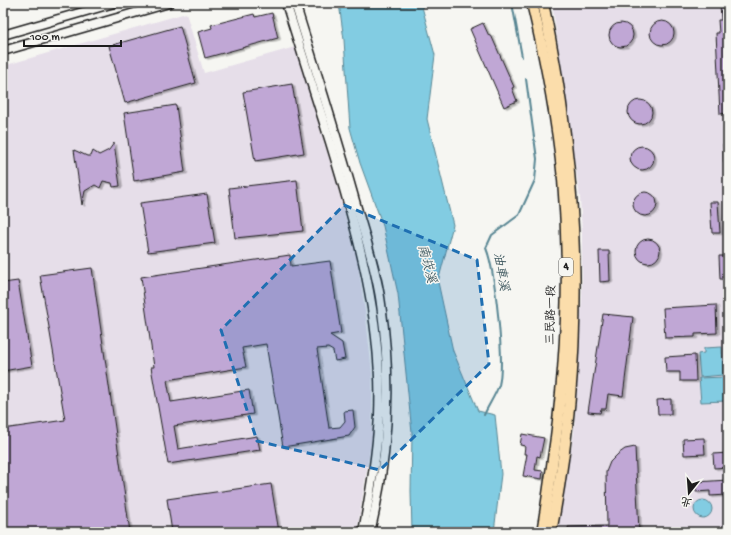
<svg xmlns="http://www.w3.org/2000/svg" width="731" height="535" viewBox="0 0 731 535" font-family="'Gochi Hand','LXGW WenKai TC',sans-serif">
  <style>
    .built { fill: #e6dee9 }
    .water { fill: #82cce2; stroke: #598693 }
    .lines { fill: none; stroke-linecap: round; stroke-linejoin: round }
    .stream { stroke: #598693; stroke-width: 2 }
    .building { fill: #c0a7d5; stroke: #1c1c1c; filter: url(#shadow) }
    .minor-casing { stroke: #1c1c1c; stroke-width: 11 }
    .major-casing { stroke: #1c1c1c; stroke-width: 13 }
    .minor { stroke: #f6f6f2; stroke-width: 8 }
    .major { stroke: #fbddab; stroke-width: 10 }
    .marked { fill: #1f6fb2; fill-opacity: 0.2; stroke: #1f6fb2; stroke-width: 3; stroke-dasharray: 8 5; stroke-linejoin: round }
    .labels { text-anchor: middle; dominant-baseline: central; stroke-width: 3; stroke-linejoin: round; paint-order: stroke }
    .shield { fill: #f6f6f2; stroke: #5d5d5c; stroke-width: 1 }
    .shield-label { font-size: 11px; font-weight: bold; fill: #1c1c1c }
    .street-label { font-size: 12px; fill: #1c1c1c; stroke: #f6f6f2 }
    .water-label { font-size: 13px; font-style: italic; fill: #405a61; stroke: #f6f6f2 }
  </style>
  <defs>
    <filter id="shadow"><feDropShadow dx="2.5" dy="1.5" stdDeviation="0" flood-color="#0004"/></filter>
  </defs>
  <rect width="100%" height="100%" fill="#f6f6f2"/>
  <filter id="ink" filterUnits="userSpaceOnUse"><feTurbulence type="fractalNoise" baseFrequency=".025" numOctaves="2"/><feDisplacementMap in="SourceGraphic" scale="8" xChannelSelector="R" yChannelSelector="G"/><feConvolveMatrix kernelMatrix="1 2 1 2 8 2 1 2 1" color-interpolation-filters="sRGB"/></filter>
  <g filter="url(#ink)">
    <g class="built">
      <polygon points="552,3 728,3 728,532 556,532 574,433 582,297 582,234 580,198"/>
      <polygon points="186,13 204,73 295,47 336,181 358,263 366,318 372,373 372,437 357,532 3,532 3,66"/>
    </g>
    <g class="water">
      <polygon points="339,3 421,3 435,55 427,119 453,225 438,282 453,351 478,411 495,415 501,474 494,532 412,532 411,491 412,433 398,294 383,226 360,163 350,128 344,40"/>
      <polygon points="722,347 723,375 700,377 698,354 704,353 704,348"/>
      <polygon points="725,377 726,401 701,402 699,378"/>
      <circle cx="703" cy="509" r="9"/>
    </g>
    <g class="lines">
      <g class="stream">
        <polyline points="512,3 522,57"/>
        <path d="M484,415C488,406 496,394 499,385C505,361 495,270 486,248L492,235L519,215L535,180L537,159L526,79"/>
      </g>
    </g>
    <g class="building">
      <polygon points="720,3 726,3 728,113 720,114 716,33 719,33 718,20 721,20"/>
      <polygon points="272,13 278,38 205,58 198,32 212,28 211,25 254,14 255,17"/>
      <circle cx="662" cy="33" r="12"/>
      <circle cx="621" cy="35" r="12"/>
      <polygon points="483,23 489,36 491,35 514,87 512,88 517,101 504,107 470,29"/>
      <polygon points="180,26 196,83 125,103 109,46"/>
      <polygon points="292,84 304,153 255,161 243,92"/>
      <circle cx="640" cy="112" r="12"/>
      <polygon points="176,105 185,172 134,181 124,113"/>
      <polygon points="114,143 120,186 113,187 112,183 103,181 100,188 95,185 85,191 82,205 74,150 87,156 91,156 93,151 99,155 109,150"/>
      <polygon points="723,144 728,144 728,163 724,163"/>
      <circle cx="642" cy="158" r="12"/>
      <polygon points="297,180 303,231 235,238 229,188"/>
      <circle cx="645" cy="204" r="12"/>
      <polygon points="207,194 215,243 148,252 140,203"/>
      <polygon points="710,202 718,202 720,233 712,233"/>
      <circle cx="648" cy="251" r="12"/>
      <polygon points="599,251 609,251 610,281 600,282"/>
      <polygon points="290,255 291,266 330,261 341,333 330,335 342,343 345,359 335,361 333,351 328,348 317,349 329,428 340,427 345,421 344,411 353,410 355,427 349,436 283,447 266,344 242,348 246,367 167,380 171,402 249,390 253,414 174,426 178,449 257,436 260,450 168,464 151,367 154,367 141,277"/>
      <polygon points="719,256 728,256 728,279 720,279"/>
      <polygon points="92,268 130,532 3,532 3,429 65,420 40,275"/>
      <polygon points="18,281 32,366 3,371 3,283"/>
      <polygon points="716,305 717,333 695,334 695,337 665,338 663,308"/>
      <polygon points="603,314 633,317 623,396 608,394 606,409 601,409 600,413 588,412"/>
      <polygon points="695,355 696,381 680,381 680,372 666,372 665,357"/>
      <polygon points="671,399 671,414 658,414 657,400"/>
      <polygon points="522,434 544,438 540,457 537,456 535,470 543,471 542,479 523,476 527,454 524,454 525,446 520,445"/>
      <polygon points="704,438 705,454 684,455 683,439"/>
      <polygon points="635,447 639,532 569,532 568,527 607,526 606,472 610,462 618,454 625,449"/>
      <polygon points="728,453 728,467 714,468 713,454"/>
      <polygon points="728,480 728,495 710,496 710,491 696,492 696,482"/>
      <polygon points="271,484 279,532 172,532 167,499"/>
    </g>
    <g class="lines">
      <g class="minor-casing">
        <g id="minor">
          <path d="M286,3C301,49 315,96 330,142C357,230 383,321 379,415C377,454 370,493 363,532"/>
          <path d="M295,3C316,71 338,139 357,208C366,240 377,272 381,304C392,381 389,457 370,532"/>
          <polyline points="3,35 114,3"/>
          <polyline points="3,51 169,3"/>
        </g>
      </g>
      <g class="major-casing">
        <g id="major">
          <path d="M532,3C546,61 557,119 563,179C571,274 566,372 552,466C549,488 546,510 542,532"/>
          <path d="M543,3C581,181 586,353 551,532"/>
        </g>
      </g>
      <use href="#minor" class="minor"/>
      <use href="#major" class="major"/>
    </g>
  </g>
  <path class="marked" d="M344,205L477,260L489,364L380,470L257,441L221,330Z"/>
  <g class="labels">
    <rect class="shield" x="559" y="258" width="14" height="18" rx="3"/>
    <g class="shield-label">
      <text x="566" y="267">4</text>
    </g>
    <g class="street-label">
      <text transform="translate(552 315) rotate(-89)">三民路一段</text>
    </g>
    <g class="water-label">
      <text transform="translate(426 264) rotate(76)">南崁溪</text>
      <text transform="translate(500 272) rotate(80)">油車溪</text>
    </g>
  </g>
  <rect width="731" height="535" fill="none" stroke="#f6f6f2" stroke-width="16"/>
  <rect x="8" y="8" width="715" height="519" fill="none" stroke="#1c1c1c" stroke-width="1.5" filter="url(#ink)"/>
  <g transform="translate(689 493) rotate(197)" stroke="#f6f6f2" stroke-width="3" paint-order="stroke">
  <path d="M0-3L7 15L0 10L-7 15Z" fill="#1c1c1c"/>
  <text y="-6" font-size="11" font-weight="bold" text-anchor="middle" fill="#1c1c1c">北</text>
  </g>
  <path d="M24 40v6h97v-6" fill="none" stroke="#1c1c1c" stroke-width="2"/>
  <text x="30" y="40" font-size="12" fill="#1c1c1c" stroke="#f6f6f2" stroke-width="3" paint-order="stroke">100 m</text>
</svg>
